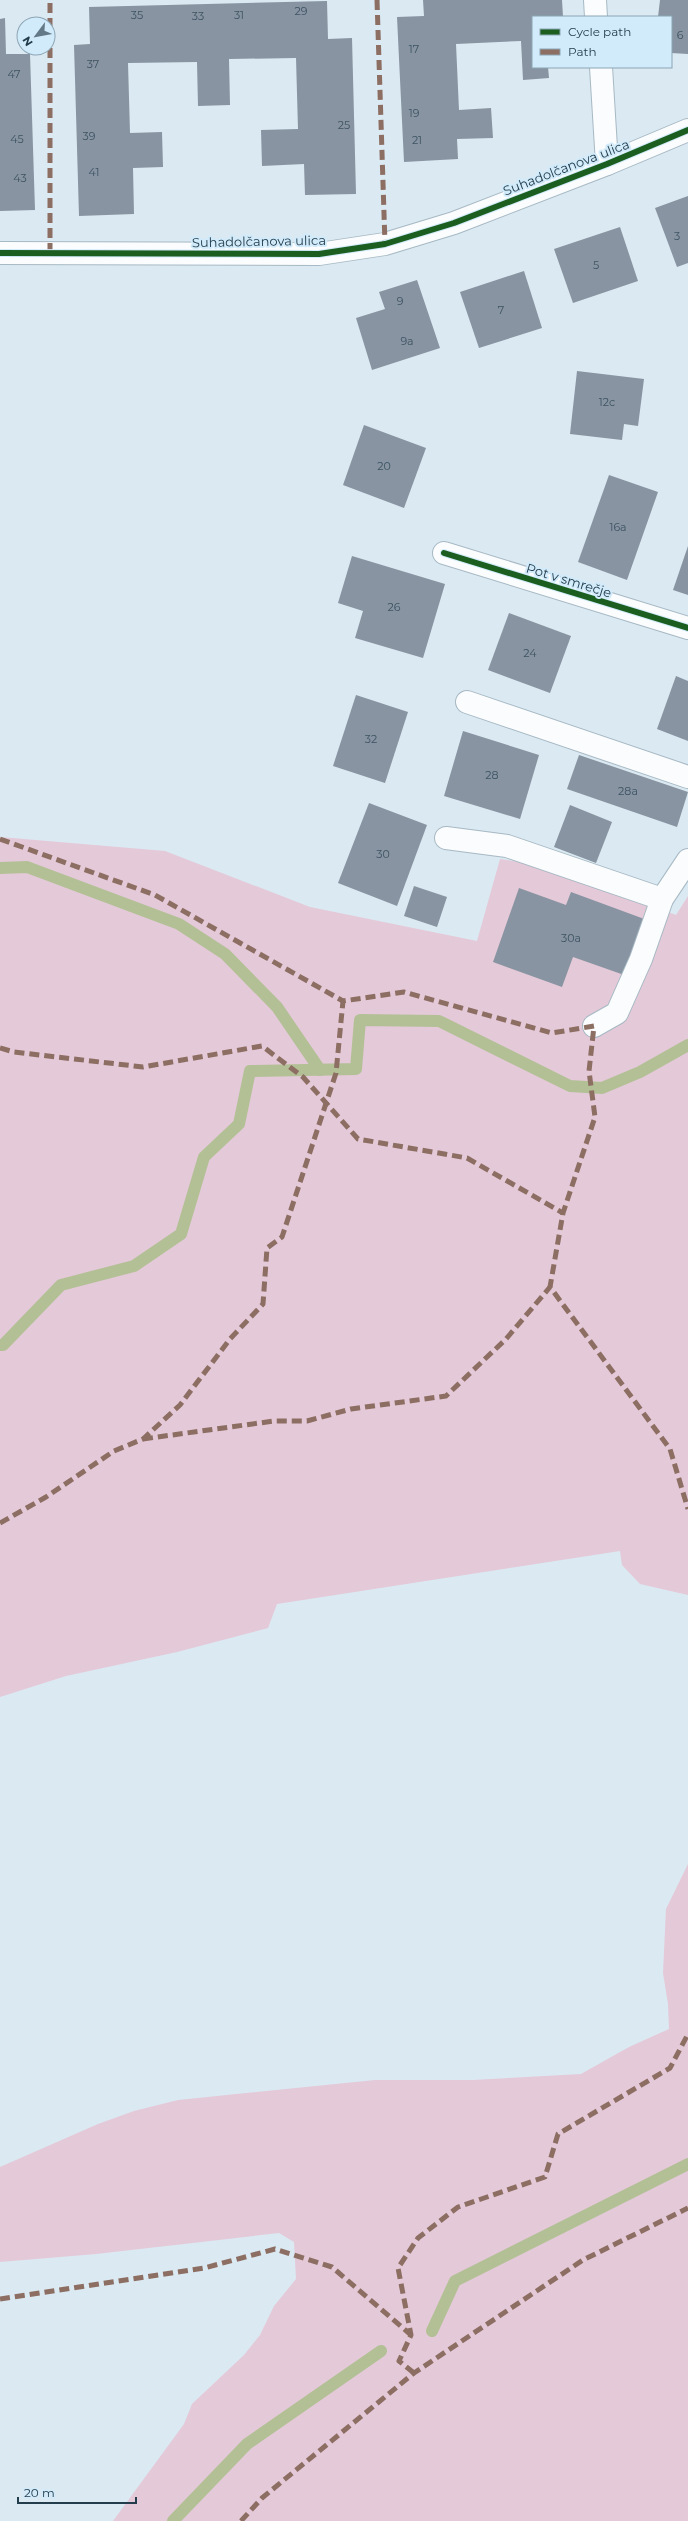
<svg xmlns="http://www.w3.org/2000/svg" width="688" height="2521" viewBox="0 0 688 2521" font-family="Montserrat,sans-serif">
  <style>
    .green { fill: #e4c9d8 }
    .lines { fill: none; stroke-linecap: round; stroke-linejoin: round }
    .stream { stroke: #b3c096; stroke-width: 12 }
    .building { fill: #8894a1 }
    .minor-casing { stroke: #a7b9c4; stroke-width: 24 }
    .minor { stroke: #fafcfd; stroke-width: 22 }
    .quiet { stroke: #8d6e63; stroke-width: 5; stroke-dasharray: 10 5; stroke-linecap: butt }
    .cycleway-casing { stroke: #d2ebfb; stroke-width: 8 }
    .cycleway { stroke: #1b5e20; stroke-width: 6 }
    .labels { text-anchor: middle; dominant-baseline: central; stroke-width: 4; stroke-linejoin: round; paint-order: stroke }
    .number-label { font-size: 11px; fill: #3d5362 }
    .street-label { font-size: 13px; fill: #243d4d; stroke: #d2ebfb }
  </style>
  <rect width="100%" height="100%" fill="#dbe9f2"/>
  <g class="green">
    <polygon points="0,837 165,851 310,907 477,941 500,859 540,865 676,915 688,896 688,1595 640,1584 622,1565 620,1551 277,1604 268,1628 177,1652 66,1676 0,1697"/>
    <polygon points="688,1864 688,2521 113,2521 184,2424 192,2404 244,2355 260,2335 274,2306 296,2279 294,2242 279,2233 96,2254 0,2262 0,2167 98,2124 134,2111 178,2100 375,2080 473,2080 581,2074 629,2047 669,2029 668,2004 663,1973 666,1909"/>
  </g>
  <g class="lines">
    <g class="stream">
      <polyline points="0,868 27,867 179,924 225,954 277,1007 320,1070"/>
      <polyline points="0,1345 3,1345 61,1285 134,1266 181,1234 204,1157 239,1124 250,1071 356,1069 360,1020 439,1021 570,1086 602,1088 640,1072 688,1045"/>
      <polyline points="432,2331 455,2281 688,2164"/>
      <polyline points="173,2521 247,2444 381,2351"/>
    </g>
  </g>
  <g class="building">
    <polygon points="423,0 562,0 563,17 533,17 533,67 548,67 549,78 523,80 521,41 456,44 459,110 491,108 493,138 457,139 458,159 404,162 397,17 424,16"/>
    <polygon points="660,0 688,0 688,54 671,53 671,17 658,17"/>
    <polygon points="327,1 328,39 352,38 356,194 305,195 304,164 262,166 261,130 298,129 296,58 229,59 230,105 198,106 197,62 128,63 130,133 162,132 163,167 133,168 134,214 79,216 74,45 90,44 89,7"/>
    <polygon points="5,18 6,54 30,54 35,210 0,211 0,19"/>
    <polygon points="688,196 688,263 677,267 655,208"/>
    <polygon points="620,227 638,281 573,303 554,249"/>
    <polygon points="524,271 542,328 479,348 460,292"/>
    <polygon points="417,280 440,348 372,370 356,318 385,309 379,292"/>
    <polygon points="577,371 644,379 638,426 624,424 622,440 570,434"/>
    <polygon points="364,425 426,448 404,508 343,485"/>
    <polygon points="609,475 658,492 627,580 578,562"/>
    <polygon points="688,546 688,595 673,590"/>
    <polygon points="352,556 445,584 423,658 355,638 363,611 338,603"/>
    <polygon points="509,613 571,636 550,693 488,670"/>
    <polygon points="676,676 688,681 688,741 657,729"/>
    <polygon points="356,695 408,712 385,783 333,766"/>
    <polygon points="463,731 539,755 520,819 444,796"/>
    <polygon points="579,755 688,792 677,827 567,789"/>
    <polygon points="369,803 427,825 397,906 338,883"/>
    <polygon points="570,805 612,822 596,863 554,847"/>
    <polygon points="414,886 447,897 437,927 404,916"/>
    <polygon points="519,888 566,905 571,892 647,920 627,976 573,957 562,987 493,962"/>
  </g>
  <g class="lines">
    <g class="minor-casing">
      <g id="minor">
        <polyline points="595,0 596,17"/>
        <polyline points="601,67 607,164"/>
        <polyline points="0,253 319,254 385,244 454,223 607,164 688,130"/>
        <polyline points="444,553 688,628"/>
        <polyline points="467,702 688,777"/>
        <polyline points="446,838 507,846 662,899"/>
        <polyline points="594,1026 617,1013 641,959 662,899 688,860"/>
      </g>
    </g>
    <use href="#minor" class="minor"/>
    <g class="quiet">
      <polyline points="377,0 385,244"/>
      <polyline points="50,253 50,0"/>
      <polyline points="0,839 155,895 343,1001"/>
      <polyline points="0,1048 14,1052 143,1067 262,1046 303,1077 358,1139 467,1158 563,1213"/>
      <polyline points="143,1439 274,1421 307,1421 351,1409 446,1396 506,1339 550,1287"/>
      <polyline points="0,1523 46,1497 114,1451 143,1439 180,1405 230,1339 263,1304 267,1248 282,1237 336,1073 343,1001 404,992 552,1033 594,1026 589,1071 595,1117 563,1213 550,1287 670,1449 688,1509"/>
      <polyline points="0,2299 204,2268 275,2249 332,2267 411,2335"/>
      <polyline points="414,2373 399,2361 411,2335 398,2268 418,2238 458,2207 545,2177 558,2134 670,2068 688,2034"/>
      <polyline points="241,2521 262,2498 414,2373 583,2260 688,2208"/>
    </g>
    <g class="cycleway-casing">
      <g id="cycleway">
        <polyline points="0,253 319,254 385,244 454,223 607,164 688,130"/>
        <polyline points="444,553 688,628"/>
      </g>
    </g>
    <use href="#cycleway" class="cycleway"/>
  </g>
  <g class="labels">
    <g class="number-label">
      <text x="301" y="11">29</text>
      <text x="137" y="15">35</text>
      <text x="239" y="15">31</text>
      <text x="198" y="16">33</text>
      <text x="680" y="35">6</text>
      <text x="414" y="49">17</text>
      <text x="93" y="64">37</text>
      <text x="14" y="74">47</text>
      <text x="414" y="113">19</text>
      <text x="344" y="125">25</text>
      <text x="89" y="136">39</text>
      <text x="17" y="139">45</text>
      <text x="417" y="140">21</text>
      <text x="94" y="172">41</text>
      <text x="20" y="178">43</text>
      <text x="677" y="236">3</text>
      <text x="596" y="265">5</text>
      <text x="400" y="301">9</text>
      <text x="501" y="310">7</text>
      <text x="407" y="341">9a</text>
      <text x="607" y="402">12c</text>
      <text x="384" y="466">20</text>
      <text x="618" y="527">16a</text>
      <text x="394" y="607">26</text>
      <text x="530" y="653">24</text>
      <text x="371" y="739">32</text>
      <text x="492" y="775">28</text>
      <text x="628" y="791">28a</text>
      <text x="383" y="854">30</text>
      <text x="571" y="938">30a</text>
    </g>
    <g class="street-label">
      <text transform="translate(566 167) rotate(-21)">Suhadolčanova ulica</text>
      <text transform="translate(259 241) rotate(-1)">Suhadolčanova ulica</text>
      <text transform="translate(569 580) rotate(17)">Pot v smrečje</text>
    </g>
  </g>
  <rect x="532" y="16" width="140" height="52" fill="#d2ebfb" stroke="#8ca5b5"/>
  <rect x="540" y="29" width="20" height="6" fill="#1b5e20" stroke="#8ca5b5"/>
  <text x="568" y="36" font-size="12" fill="#243d4d">Cycle path</text>
  <rect x="540" y="49" width="20" height="6" fill="#8d6e63" stroke="#8ca5b5"/>
  <text x="568" y="56" font-size="12" fill="#243d4d">Path</text>
  <g transform="translate(36 36) rotate(238)"><circle r="19" fill="#d2ebfb" stroke="#8ca5b5"/>
  <path d="M0-3L7 15L0 10L-7 15Z" fill="#647987"/>
  <text y="-6" font-size="11" font-weight="bold" text-anchor="middle" fill="#243d4d">N</text>
  </g>
  <path d="M18 2497v6h118v-6" fill="none" stroke="#243d4d" stroke-width="2"/>
  <text x="24" y="2497" font-size="12" fill="#243d4d" stroke="#d2ebfb" stroke-width="3" paint-order="stroke">20 m</text>
</svg>
